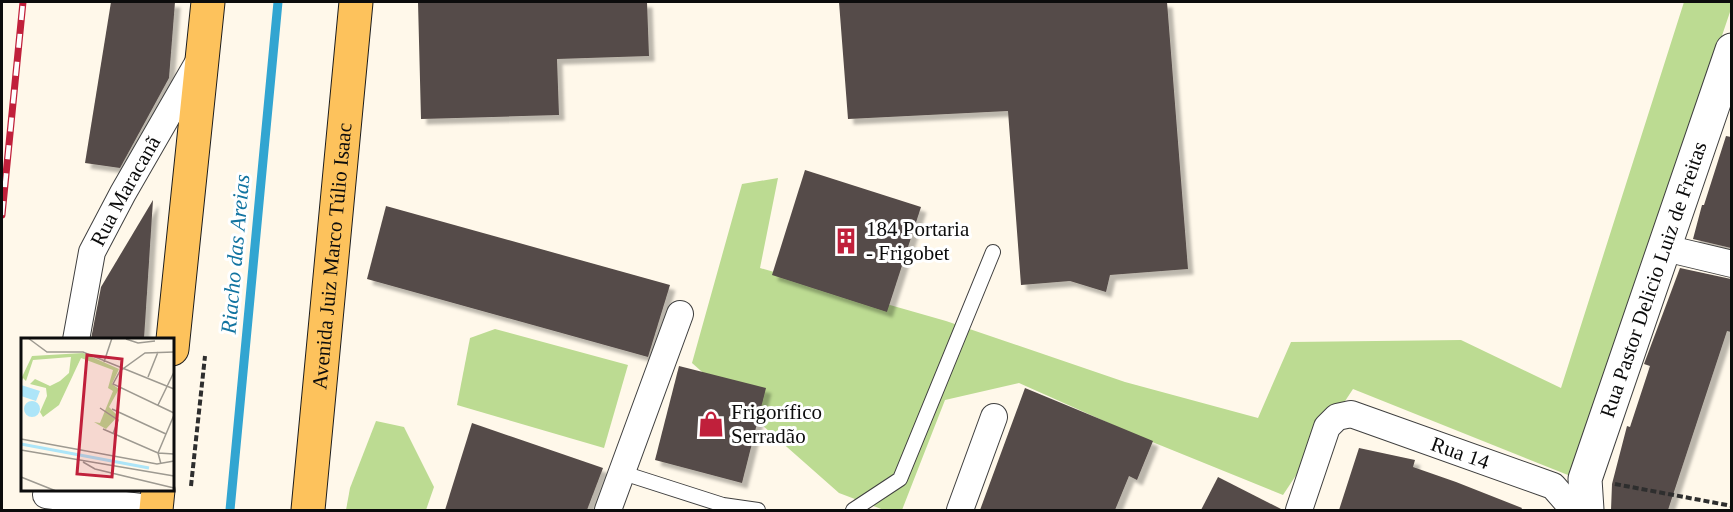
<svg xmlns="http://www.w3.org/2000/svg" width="1733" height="512" viewBox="0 0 1733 512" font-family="Georgia,serif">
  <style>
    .forest { fill: #bcdb92 }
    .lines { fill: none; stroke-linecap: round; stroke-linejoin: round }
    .stream { stroke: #32a5d1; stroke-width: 9 }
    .building { fill: #554b48; filter: url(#shadow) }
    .service-casing { stroke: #3f3f3f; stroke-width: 16 }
    .minor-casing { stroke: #3f3f3f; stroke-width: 28 }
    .tertiary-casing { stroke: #3f3f3f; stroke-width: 35 }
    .primary-casing { stroke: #1d1d1d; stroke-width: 35 }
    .path { stroke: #2e2e2e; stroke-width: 4; stroke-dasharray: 6 3; stroke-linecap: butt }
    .service { stroke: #fff; stroke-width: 14 }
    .minor { stroke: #fff; stroke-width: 26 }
    .tertiary { stroke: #fff; stroke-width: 33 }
    .primary { stroke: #fdc25c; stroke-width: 33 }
    .rail-casing { stroke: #c0203b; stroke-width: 7 }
    .rail { stroke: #fff; stroke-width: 4.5; stroke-dasharray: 14; stroke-linecap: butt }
    .labels { text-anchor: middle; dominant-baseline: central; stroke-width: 6; stroke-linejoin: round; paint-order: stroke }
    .street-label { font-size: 21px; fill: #0c0c0c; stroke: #fff }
    .poi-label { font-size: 21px; fill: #0c0c0c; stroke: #fff; text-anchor: start }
    .water-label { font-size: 22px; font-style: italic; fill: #1274a1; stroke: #fff }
    .inset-river { fill: none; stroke: #ade5f8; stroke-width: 3 }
    .inset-road { fill: none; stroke: #9e9a91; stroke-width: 1.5 }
    .view { fill: #c0203b; fill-opacity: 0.15; stroke: #c0203b; stroke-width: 3 }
    .inset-edge { fill: none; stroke: #0c0c0c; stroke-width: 3 }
  </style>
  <defs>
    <filter id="shadow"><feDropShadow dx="5.5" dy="5.5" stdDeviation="1.5" flood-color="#0004"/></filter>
  </defs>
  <rect width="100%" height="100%" fill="#fff8ea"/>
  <g class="forest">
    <polygon points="1684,2 1731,2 1731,9 1573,477 1353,389 1283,495 1140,437 1019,383 945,400 902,510 884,510 839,493 692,363 742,184 778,178 760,268 946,321 1125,382 1258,418 1291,342 1461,340 1561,388"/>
    <polygon points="495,329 628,365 604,448 457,405 470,338"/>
    <polygon points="376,421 404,427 434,487 426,510 346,510 350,488"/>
  </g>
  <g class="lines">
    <polyline class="stream" points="230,510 278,2"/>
  </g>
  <g class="building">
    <polygon points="111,2 175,2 169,78 120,168 85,163"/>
    <polygon points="418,2 647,2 649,56 557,59 559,115 421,119"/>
    <polygon points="839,2 1167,2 1188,269 1110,275 1106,292 1070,281 1021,285 1008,111 848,119"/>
    <polygon points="1726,136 1731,137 1731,248 1693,239 1702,205 1704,205"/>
    <polygon points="805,170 921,207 887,312 772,275"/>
    <polygon points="153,200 144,339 91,339 101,287"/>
    <polygon points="386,206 670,285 648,357 367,279"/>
    <polygon points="1680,268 1731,279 1731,332 1727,331 1668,510 1611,510 1612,484 1627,426 1630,427 1650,366 1644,364"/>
    <polygon points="679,366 766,388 742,483 655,460"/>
    <polygon points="1025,388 1153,441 1137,480 1129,476 1115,510 980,510"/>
    <polygon points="472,423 603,468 587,510 445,510"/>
    <polygon points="1359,448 1415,460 1413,467 1456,482 1522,508 1521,510 1339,510"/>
    <polygon points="1218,477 1283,510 1201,510"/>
  </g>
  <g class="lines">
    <g class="service-casing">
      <g id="service">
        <polyline points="620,472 723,505 758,510"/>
        <polyline points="853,510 900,479 993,252"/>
      </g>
    </g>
    <g class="minor-casing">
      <g id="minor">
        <polyline points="1665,248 1732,264"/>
        <path id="s1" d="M76,340L92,252L123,193L199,61"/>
        <polyline points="46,495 156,509"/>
        <polyline points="608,510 680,314"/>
        <polyline points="960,510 994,417"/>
        <path id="s2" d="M1299,510L1327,427L1337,417L1351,414L1553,486L1574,510"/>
      </g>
    </g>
    <g class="tertiary-casing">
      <g id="tertiary">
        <path id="s3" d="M1587,510L1585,479L1732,50"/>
      </g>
    </g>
    <g class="primary-casing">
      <g id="primary">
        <polyline points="172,349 208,2"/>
        <polyline points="156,510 158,490"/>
        <path id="s4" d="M308,510L356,2"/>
      </g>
    </g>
    <g class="path">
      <polyline points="1615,484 1732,506"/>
      <polyline points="191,486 205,356"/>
    </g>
    <use href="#service" class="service"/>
    <use href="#minor" class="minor"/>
    <use href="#tertiary" class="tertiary"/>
    <use href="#primary" class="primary"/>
    <g class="rail-casing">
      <polyline id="rail" points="2,215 23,2"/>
    </g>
    <use href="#rail" class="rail"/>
  </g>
  <defs>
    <g id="building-bare" transform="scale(2.07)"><path d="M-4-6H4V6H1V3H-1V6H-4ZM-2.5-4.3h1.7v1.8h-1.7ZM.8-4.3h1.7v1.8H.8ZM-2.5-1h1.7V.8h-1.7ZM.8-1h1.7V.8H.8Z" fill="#c0203b" stroke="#fff" stroke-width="2.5" paint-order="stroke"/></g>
    <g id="shop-bare" transform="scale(2.07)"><path d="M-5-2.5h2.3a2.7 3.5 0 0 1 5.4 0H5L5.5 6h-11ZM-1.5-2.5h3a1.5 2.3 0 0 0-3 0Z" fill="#c0203b" stroke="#fff" stroke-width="2.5" paint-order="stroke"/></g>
  </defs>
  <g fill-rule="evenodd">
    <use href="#building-bare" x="846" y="241"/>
    <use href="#shop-bare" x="711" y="424"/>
  </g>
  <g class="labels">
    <g class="street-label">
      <text stroke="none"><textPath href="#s1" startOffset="159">Rua Maracanã</textPath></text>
      <text stroke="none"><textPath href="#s4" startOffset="255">Avenida Juiz Marco Túlio Isaac</textPath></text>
      <text stroke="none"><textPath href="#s3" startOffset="242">Rua Pastor Delicio Luiz de Freitas</textPath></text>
      <text stroke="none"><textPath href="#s2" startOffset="232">Rua 14</textPath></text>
    </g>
    <g class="poi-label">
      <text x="866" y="229">184 Portaria<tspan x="866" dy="24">- Frigobet</tspan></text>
      <text x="731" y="412">Frigorífico<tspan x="731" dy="24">Serradão</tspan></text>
    </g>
    <g class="water-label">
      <text transform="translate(235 254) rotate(-85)">Riacho das Areias</text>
    </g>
  </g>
  <g transform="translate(21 338)">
    <rect width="153" height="153" fill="#fff8ea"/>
    <path d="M62,15L98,31L91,46L98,51L88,69L97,78L85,91L73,84L79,85L92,53L87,50L92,32L60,20L38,67L22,79L19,74L26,58L25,50L9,46L14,41L29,48L39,43L48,35L50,19L12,22L5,43L2,40L0,45L1,39L11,18Z" fill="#bcdb92"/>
    <path d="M0,47L19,53L15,63L0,58ZM3 71a8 8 0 1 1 16 0a8 8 0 1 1-16 0Z" fill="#ade5f8"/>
    <path class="inset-river" d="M0,106L128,130"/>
    <path class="inset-road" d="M7,0L26,14H62L153,51M105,1L117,5L134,3M153,14L124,15L99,33L92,46L153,75M83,24L91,0M127,39L137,14M137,67L153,34M79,70L97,82L92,96M91,71L145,96M82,91L137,115L153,116M0,101L136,126L153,123M0,112L153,138M62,124L74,131L153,150M140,126L137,115L153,77M0,139L35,153"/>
    <path class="view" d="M66,17L101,21L91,139L56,136Z"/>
    <rect width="153" height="153" class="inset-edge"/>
  </g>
  <rect width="1733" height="512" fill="none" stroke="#0c0c0c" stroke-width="6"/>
</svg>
